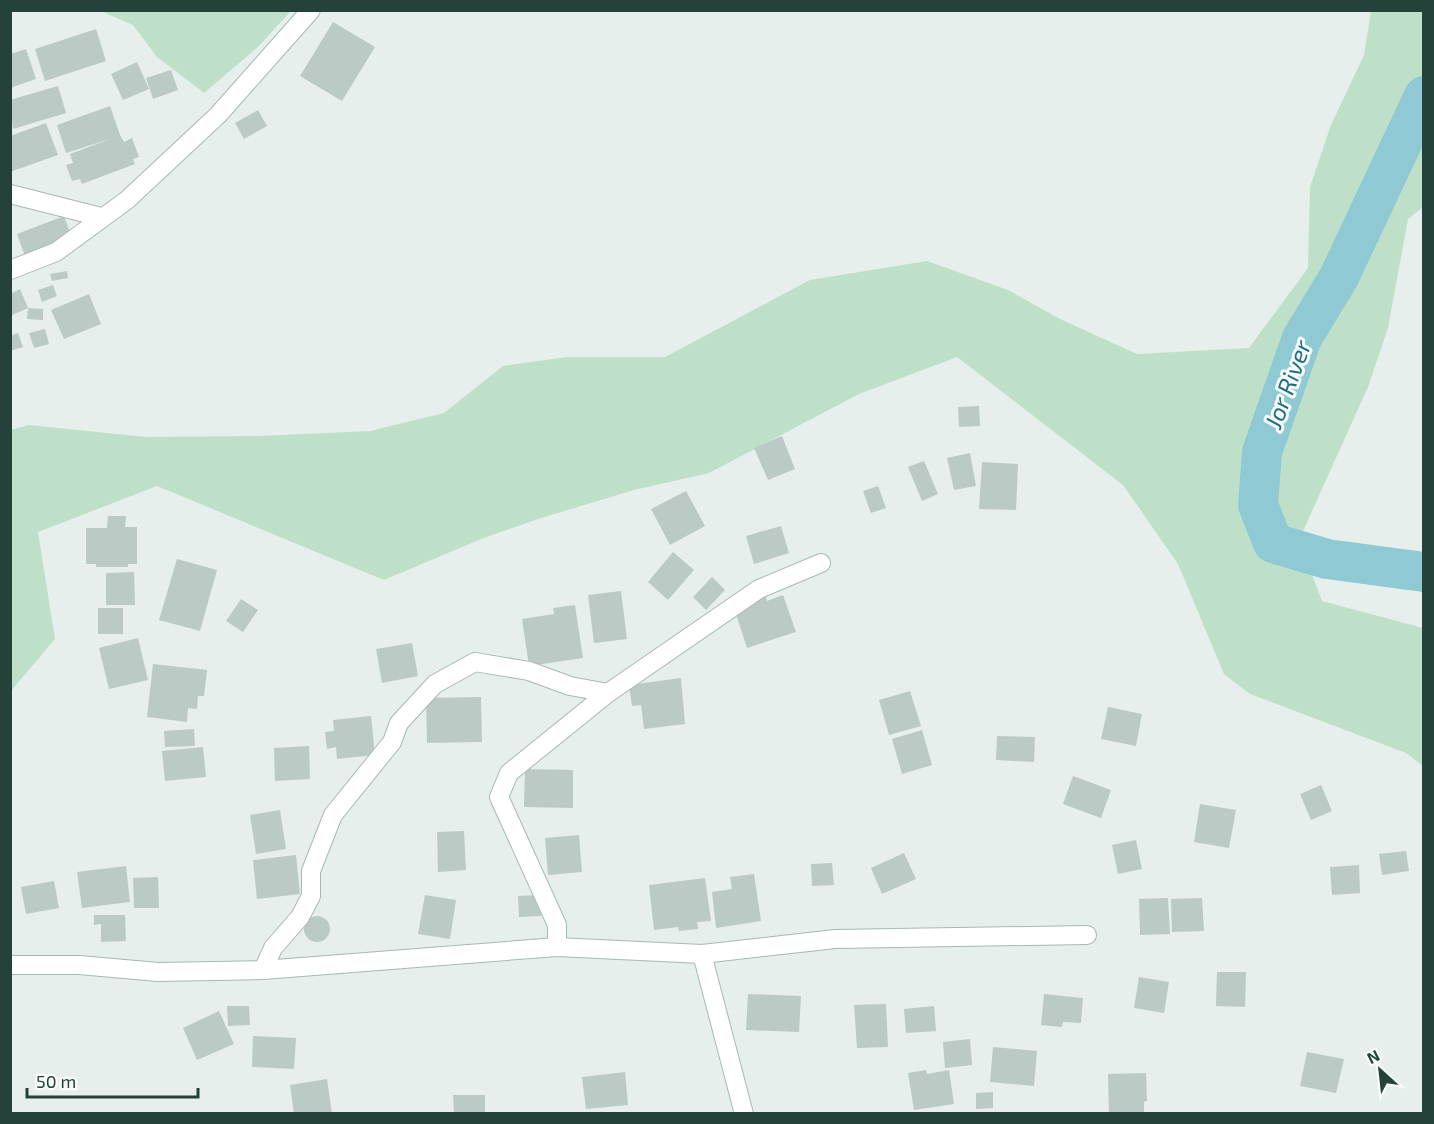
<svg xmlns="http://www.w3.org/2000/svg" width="1434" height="1124" viewBox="0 0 1434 1124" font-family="'Exo 2',sans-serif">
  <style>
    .green { fill: #bfe0c8 }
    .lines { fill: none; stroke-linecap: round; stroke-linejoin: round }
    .river { stroke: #8ec9d4; stroke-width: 40 }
    .building { fill: #bbcac4 }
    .street-casing { stroke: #a8b8b2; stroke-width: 20 }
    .street { stroke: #fff; stroke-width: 18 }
    .labels { text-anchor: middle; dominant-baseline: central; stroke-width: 6; stroke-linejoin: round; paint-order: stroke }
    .water-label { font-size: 24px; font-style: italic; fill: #1c6f80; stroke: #f7fbf9 }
  </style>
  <rect width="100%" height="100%" fill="#e6efeb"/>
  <g class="green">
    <polygon points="101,11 291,11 258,47 204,93 157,57 133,25"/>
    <polygon points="1371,11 1423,11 1423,207 1408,219 1388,328 1368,387 1299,540 1322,601 1423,628 1423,766 1406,753 1250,694 1224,674 1178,564 1123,485 957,357 859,394 709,473 634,490 538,519 481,539 384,580 157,486 38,532 55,639 11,691 11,430 29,425 146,437 259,436 370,431 444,413 503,366 567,357 665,357 810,280 927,261 1008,290 1060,319 1137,354 1249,348 1308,268 1310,187 1331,125 1364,55"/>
  </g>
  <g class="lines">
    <polyline class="river" points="1424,96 1339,277 1302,338 1262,452 1258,505 1273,543 1327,559 1424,572"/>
  </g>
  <g class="building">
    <polygon points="333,22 375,47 342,101 300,76"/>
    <polygon points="96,29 106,61 45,81 35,49"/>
    <polygon points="26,49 36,79 10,88 10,54"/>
    <polygon points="137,62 149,89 123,100 111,74"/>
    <polygon points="171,70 178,90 153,99 146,78"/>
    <polygon points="58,86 66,113 13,129 10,100"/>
    <polygon points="110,106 120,135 124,142 132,138 139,157 133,159 135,164 82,184 80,179 72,181 66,165 73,163 70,154 113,138 66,153 57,125"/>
    <polygon points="258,110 267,126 244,139 235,123"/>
    <polygon points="46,123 58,155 10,172 10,136"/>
    <polygon points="64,216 72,238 25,256 17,234"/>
    <polygon points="67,271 68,278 52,281 50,274"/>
    <polygon points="53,285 57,296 42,302 38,290"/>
    <polygon points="20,289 28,308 10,316 10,294"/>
    <polygon points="89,294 101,324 64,339 51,310"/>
    <polygon points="28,308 43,309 43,320 27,319"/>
    <polygon points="45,329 49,344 34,348 29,333"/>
    <polygon points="18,333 23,347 10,351 10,336"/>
    <polygon points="979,406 980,426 959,427 958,407"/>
    <polygon points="782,436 795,469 768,480 754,448"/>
    <polygon points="970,453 976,486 954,490 947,458"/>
    <polygon points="924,461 938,494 922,501 908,467"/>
    <polygon points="982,462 1018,464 1016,510 979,509"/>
    <polygon points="878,486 886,508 871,513 863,491"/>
    <polygon points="686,491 705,526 670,545 651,509"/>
    <polygon points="108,516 126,516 125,527 137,527 137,564 128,564 128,567 96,567 96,564 86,564 86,528 107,528"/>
    <polygon points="781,526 789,553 754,564 746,536"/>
    <polygon points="673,552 694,570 668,600 648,582"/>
    <polygon points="177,559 217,570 200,631 159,620"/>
    <polygon points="134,572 135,605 106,605 106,573"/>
    <polygon points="712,577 725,590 706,610 693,597"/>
    <polygon points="621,591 627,639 594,643 588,595"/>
    <polygon points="765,594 767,601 783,595 796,632 747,648 735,611 754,605 752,599"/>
    <polygon points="241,599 258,610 243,632 226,621"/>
    <polygon points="575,605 583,658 529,666 522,619 554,614 553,608"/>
    <rect x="98" y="608" width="25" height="26"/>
    <polygon points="138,638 148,680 109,689 99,648"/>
    <polygon points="412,643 418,676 382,683 376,649"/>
    <polygon points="153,664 207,670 204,696 198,696 197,709 188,708 187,722 147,717"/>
    <polygon points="681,678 685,724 644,729 641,705 632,706 629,685"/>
    <polygon points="910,691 921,726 889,735 879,700"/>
    <polygon points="481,697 482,742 427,743 426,698"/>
    <polygon points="1108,707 1142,714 1136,746 1101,739"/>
    <polygon points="371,716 375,755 337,759 336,747 327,749 325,732 334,731 333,720"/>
    <polygon points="194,729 195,746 165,747 164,731"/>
    <polygon points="922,730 932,765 902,774 892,739"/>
    <polygon points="997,736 1035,737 1034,762 996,760"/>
    <polygon points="309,746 310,779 275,781 274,748"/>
    <polygon points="203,747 206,777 165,781 162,751"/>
    <polygon points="525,769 573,770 573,808 524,807"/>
    <polygon points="1073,776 1111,790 1101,818 1063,804"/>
    <polygon points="1321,785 1332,811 1311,820 1300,794"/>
    <polygon points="1200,804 1236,810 1229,848 1194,842"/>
    <polygon points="280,810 286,849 256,854 250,815"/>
    <polygon points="464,831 466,870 438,872 437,832"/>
    <polygon points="579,835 582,872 548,875 545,838"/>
    <polygon points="1136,840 1142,869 1118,874 1112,845"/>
    <polygon points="1406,851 1409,871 1382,875 1379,854"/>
    <polygon points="904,853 916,879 882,894 871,868"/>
    <polygon points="296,855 300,894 257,899 253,860"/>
    <polygon points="832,863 834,885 812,886 811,864"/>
    <polygon points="1359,865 1360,893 1332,895 1330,867"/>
    <polygon points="126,866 130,902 82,908 77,872"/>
    <polygon points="754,874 761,921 716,928 712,892 732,889 730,877"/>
    <polygon points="158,877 159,908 134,908 133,878"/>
    <polygon points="705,878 711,921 697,922 698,929 679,931 678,927 654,930 649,885"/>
    <polygon points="54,881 59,908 26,914 21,887"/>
    <polygon points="425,895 456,900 450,939 418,934"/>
    <polygon points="540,895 541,916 519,917 518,896"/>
    <polygon points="1168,898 1170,934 1140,935 1139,899"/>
    <polygon points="1202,898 1204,931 1172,932 1171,899"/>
    <polygon points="94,915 125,915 126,941 101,942 101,924 94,925"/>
    <circle cx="317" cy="929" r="13"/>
    <polygon points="1217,972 1246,972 1245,1007 1216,1006"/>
    <polygon points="1139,977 1169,982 1164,1013 1134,1008"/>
    <polygon points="748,994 801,996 799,1032 746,1030"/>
    <polygon points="1044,994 1083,998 1081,1023 1063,1022 1062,1027 1041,1025"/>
    <polygon points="886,1004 888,1047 857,1048 854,1005"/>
    <polygon points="227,1006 249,1006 250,1025 228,1026"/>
    <polygon points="934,1006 936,1031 906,1033 904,1009"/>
    <polygon points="219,1011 234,1044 197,1060 183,1028"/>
    <polygon points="253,1036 296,1038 294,1069 252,1067"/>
    <polygon points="970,1039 972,1065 945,1068 943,1042"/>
    <polygon points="993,1047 1037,1051 1034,1086 990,1082"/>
    <polygon points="1307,1052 1344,1059 1336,1093 1300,1086"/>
    <polygon points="926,1070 927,1074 949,1070 954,1104 914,1110 908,1073"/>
    <polygon points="625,1072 628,1105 586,1109 582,1077"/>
    <polygon points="1146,1073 1147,1101 1144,1102 1144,1114 1109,1114 1108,1074"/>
    <polygon points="327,1079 332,1114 294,1114 290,1085"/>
    <polygon points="993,1092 993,1108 976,1109 976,1093"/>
    <polygon points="453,1095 485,1095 485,1114 454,1114"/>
  </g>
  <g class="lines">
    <g class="street-casing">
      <g id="street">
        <polyline points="10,194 101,217"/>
        <polyline points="10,270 56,252 127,200 218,115 311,10"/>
        <polyline points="557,947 557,925 499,797 509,773 608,693 759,589 821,563"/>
        <polyline points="702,954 744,1114"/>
        <polyline points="10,965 79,965 158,972 263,970 557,947 702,954 835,939 1087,935"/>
        <polyline points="263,970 273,948 300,917 311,896 311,871 333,815 392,742 399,723 435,684 475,662 529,671 570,686 608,693"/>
      </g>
    </g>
    <use href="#street" class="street"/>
  </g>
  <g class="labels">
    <g class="water-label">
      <text transform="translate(1287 384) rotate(-70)">Jor River</text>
    </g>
  </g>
  <rect width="1434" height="1124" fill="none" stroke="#24423a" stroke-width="24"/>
  <g transform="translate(1380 1070) rotate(333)" stroke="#f7fbf9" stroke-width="4.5" paint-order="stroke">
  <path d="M0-4.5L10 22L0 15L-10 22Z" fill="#24423a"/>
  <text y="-9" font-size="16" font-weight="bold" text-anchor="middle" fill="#24423a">N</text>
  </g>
  <path d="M27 1088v9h171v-9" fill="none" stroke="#24423a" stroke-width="3"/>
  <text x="36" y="1088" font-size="18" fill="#24423a" stroke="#f7fbf9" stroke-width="4.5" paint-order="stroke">50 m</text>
</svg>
